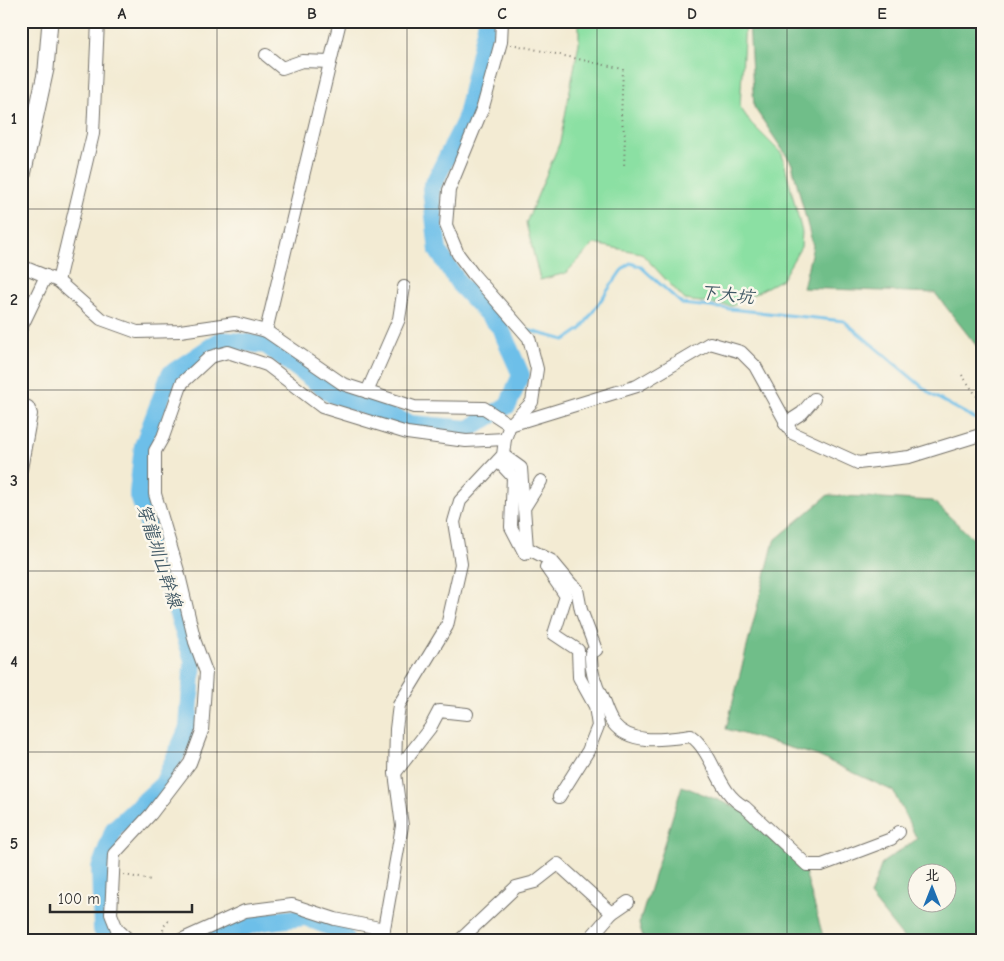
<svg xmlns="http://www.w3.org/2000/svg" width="1004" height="961" viewBox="0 0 1004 961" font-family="'Comic Neue','LXGW WenKai TC',sans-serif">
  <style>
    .green { fill: #8be0a3; stroke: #5b8667 }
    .forest { fill: #70be89; stroke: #4e745a; fill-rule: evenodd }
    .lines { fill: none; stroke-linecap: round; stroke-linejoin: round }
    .stream { stroke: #6dbfe9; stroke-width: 3 }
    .river { stroke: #6dbfe9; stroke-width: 18 }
    .minor-casing { stroke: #716e66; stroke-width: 14 }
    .major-casing { stroke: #716e66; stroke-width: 17 }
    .path { stroke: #716e66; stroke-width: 2; stroke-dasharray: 1 4; stroke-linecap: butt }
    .minor { stroke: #fff; stroke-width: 12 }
    .major { stroke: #fff; stroke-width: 15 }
    .grid { fill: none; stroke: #2b2b2b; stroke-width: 1; stroke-opacity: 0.55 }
    .labels { text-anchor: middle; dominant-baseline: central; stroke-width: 5; stroke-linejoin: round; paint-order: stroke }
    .water-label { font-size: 18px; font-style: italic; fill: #3f5764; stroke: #fbf7ec }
    .neatline { fill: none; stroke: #2b2b2b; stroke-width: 2 }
    .grid-label { font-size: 16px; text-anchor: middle; font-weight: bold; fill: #2b2b2b }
  </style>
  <rect width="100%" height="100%" fill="#fbf7ec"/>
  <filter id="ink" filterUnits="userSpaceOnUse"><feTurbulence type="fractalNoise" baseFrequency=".02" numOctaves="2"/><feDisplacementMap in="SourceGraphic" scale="10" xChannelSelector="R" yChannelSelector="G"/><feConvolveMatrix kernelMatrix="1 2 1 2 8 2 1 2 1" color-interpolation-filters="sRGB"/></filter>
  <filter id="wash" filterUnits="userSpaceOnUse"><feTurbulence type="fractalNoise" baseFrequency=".0096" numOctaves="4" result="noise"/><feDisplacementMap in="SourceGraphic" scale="20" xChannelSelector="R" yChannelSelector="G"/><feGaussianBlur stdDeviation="1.12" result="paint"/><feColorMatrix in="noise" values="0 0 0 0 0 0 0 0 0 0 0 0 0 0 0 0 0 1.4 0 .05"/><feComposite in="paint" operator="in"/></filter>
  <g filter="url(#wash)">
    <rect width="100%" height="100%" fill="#f3ebd3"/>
    <polygon class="green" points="579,21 745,21 740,107 751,123 782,154 802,232 801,247 782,279 732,306 685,300 641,253 594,244 566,273 540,280 526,223 560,142 579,43"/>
    <g class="forest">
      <polygon points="983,21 983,354 935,293 803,288 813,246 792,164 754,107 749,22"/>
      <path d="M828,495L933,501L983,548V940H905L870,896L882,863L917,839L893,791L818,756L726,729L774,541ZM916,874H946V904H916Z"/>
      <polygon points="682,786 751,813 804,868 824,940 644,940 639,924"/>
    </g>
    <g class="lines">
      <g class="stream">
        <polyline points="490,315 510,323"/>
        <polyline points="527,330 565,340 581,329 621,271 630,263 640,266 682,304 844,321 932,395 983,423"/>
      </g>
      <g class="river">
        <polyline points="111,940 102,930 100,868 114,829 163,784 188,728 193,660 138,493 143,446 170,374 221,340 266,345 333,395 411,424 469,429 508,405 521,375 500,327 460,285 438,251 431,189 465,121 487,21"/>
        <polyline points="200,940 261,922 305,917 343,932 345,940"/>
      </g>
    </g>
  </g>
  <g filter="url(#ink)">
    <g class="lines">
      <g class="minor-casing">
        <g id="minor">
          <polyline points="266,55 282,68 302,61 330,62"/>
          <polyline points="21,266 58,281 101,319 137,332 180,331 235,323 266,331 343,384 414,407 484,408 510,425 637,386 710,343 741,352 755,366 792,433 858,463 909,457 977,436 983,438"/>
          <polyline points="58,281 93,134 98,21"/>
          <polyline points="21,328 46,276"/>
          <polyline points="266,331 340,21"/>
          <polyline points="367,392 399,319 404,287"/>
          <polyline points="21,404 28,407 31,414 21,469"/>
          <polyline points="785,424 802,413 814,399"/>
          <path d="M503,455L521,468L527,548L552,561L572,585L577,589L581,610L596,650L591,653C590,669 595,684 602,698C605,706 608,716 613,723C631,746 666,739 691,736C715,754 717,793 745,807L807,865H822L891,839L899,832"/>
          <polyline points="498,461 513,477 511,527 525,554"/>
          <polyline points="524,508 541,481"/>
          <polyline points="546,567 566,596 554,634 578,650 579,677 595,706 598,726 588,751 559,797"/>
          <polyline points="395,773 430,728 439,711 467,714"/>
          <polyline points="612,913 628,902"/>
          <polyline points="129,940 117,929 111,914 114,854 151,814 190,763 202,731 206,672 195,642 178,571 155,494 155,451 163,437 182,383 210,357 228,352 267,365 322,407 407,433 466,441 505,439"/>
          <polyline points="181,940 245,911 292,905 335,919 384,929"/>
          <polyline points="382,940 402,826 395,773 396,729 399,705 447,626 461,564 454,522 460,501 503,455 505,439 510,425 532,402 537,369 529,338 473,274 458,254 446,225 449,190 483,107 501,42 502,21"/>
          <polyline points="460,940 516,887 535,882 558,864 612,913 591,937"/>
        </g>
      </g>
      <g class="major-casing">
        <polyline id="major" points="21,184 46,69 50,21"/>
      </g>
      <g class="path">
        <polyline points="511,44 623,69 621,118 625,135 624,168"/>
        <polyline points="962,375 983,405"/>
        <polyline points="124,875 151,880"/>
        <polyline points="161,940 164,926 171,918"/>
      </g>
      <use href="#minor" class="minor"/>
      <use href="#major" class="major"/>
    </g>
  </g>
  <path class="grid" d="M217,21V940M407,21V940M597,21V940M787,21V940M21,209H983M21,390H983M21,571H983M21,752H983"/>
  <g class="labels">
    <g class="water-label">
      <text transform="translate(727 295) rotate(6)">下大坑</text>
      <text transform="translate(159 556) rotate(72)">穿龍圳山幹線</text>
    </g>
  </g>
  <rect width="1004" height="961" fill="none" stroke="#fbf7ec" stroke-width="55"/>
  <g transform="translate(932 888)"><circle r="24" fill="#fbf7ec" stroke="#a8a59f"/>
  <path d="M0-4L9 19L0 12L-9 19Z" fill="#1f6fb2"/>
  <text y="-8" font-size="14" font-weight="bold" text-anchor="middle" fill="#2b2b2b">北</text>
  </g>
  <path d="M50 904v8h142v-8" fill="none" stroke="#2b2b2b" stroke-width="2.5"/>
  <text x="58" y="904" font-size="15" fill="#2b2b2b" stroke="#fbf7ec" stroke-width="4" paint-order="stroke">100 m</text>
  <rect x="28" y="28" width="948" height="906" class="neatline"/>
  <g class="grid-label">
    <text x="122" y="19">A</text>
    <text x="312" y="19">B</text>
    <text x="502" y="19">C</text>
    <text x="692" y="19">D</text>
    <text x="882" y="19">E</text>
    <text x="14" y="124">1</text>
    <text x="14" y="305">2</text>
    <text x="14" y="486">3</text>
    <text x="14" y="667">4</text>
    <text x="14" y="849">5</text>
  </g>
</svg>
